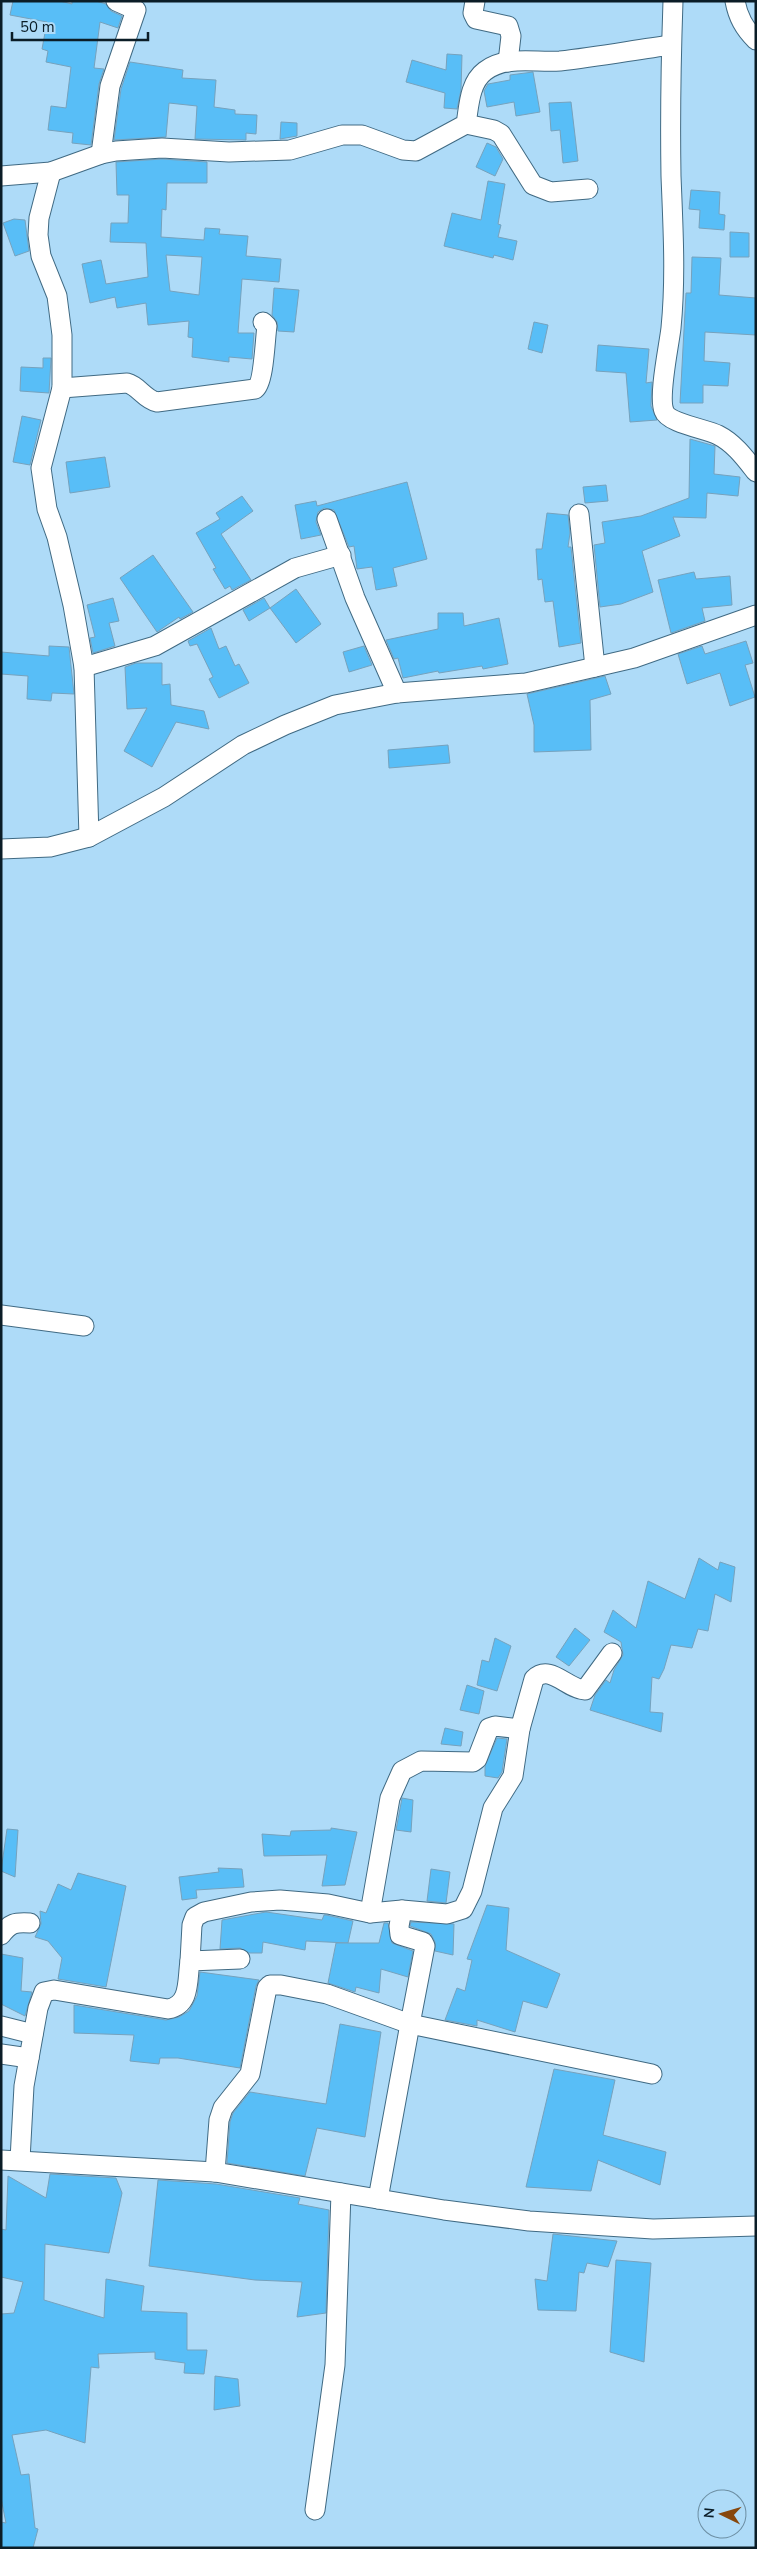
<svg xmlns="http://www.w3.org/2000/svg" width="757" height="2549" viewBox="0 0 757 2549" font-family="'Nunito Sans',sans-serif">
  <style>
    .building { fill: #58bef7; stroke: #76a2bd; fill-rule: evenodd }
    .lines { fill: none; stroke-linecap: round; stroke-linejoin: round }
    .minor-casing { stroke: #406a83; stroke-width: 21 }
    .minor { stroke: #fff; stroke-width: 19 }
  </style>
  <rect width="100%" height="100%" fill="#aedbf8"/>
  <g class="building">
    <polygon points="13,1 60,1 72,4 72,1 96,1 106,4 111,11 122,16 118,28 100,22 94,68 104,69 99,84 91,145 72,143 73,133 48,130 51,106 66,108 71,67 46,62 48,51 42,49 47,22 10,15"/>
    <polygon points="447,54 462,55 461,90 457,109 444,108 445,93 406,82 412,60 446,70"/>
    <polygon points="130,62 183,70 182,78 216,80 214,107 235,110 235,114 257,115 256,134 246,133 246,140 195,139 197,106 169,103 166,137 114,140 121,89"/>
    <polygon points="533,72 540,112 516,116 514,102 487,107 484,91 488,84 510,80 510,75"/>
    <polygon points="571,102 578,161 563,163 560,130 551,131 549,103"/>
    <polygon points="281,122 297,123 297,136 280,139"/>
    <polygon points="487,143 496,147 503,159 495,176 476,167"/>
    <path d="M162,159L207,162V183H167L166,210L162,209L161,237L204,240L205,228L220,229L219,234L248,236L246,256L281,259L279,282L242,279L238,333H254L252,359L229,357V362L192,357L193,338L188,337L189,321L148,325L146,303L117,308L115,297L90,303L82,264L101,260L106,284L148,277L146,243L110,242L111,223H128L129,195H117L116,162ZM166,255L202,257L199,295L170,291Z"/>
    <polygon points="488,181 505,184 498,224 501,225 498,237 517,241 513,260 494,255 493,258 444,246 452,213 481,220"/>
    <polygon points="691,190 720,192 719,214 725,215 724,230 699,228 700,210 689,209"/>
    <polygon points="14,219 25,220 29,251 15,256 3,223"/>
    <polygon points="730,232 749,233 749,257 730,257"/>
    <polygon points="692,257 721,258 719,295 756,298 756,335 705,332 704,361 730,363 728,386 703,385 703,403 680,403 686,293 691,293"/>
    <polygon points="274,288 299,290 294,332 278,331 277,322 272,315"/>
    <polygon points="534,322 548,325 542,353 528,349"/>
    <polygon points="598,345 649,349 646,383 652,382 651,406 657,420 630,422 626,373 596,371"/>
    <polygon points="43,358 51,358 49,393 20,391 21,367 43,368"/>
    <polygon points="22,416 41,420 30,465 13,462"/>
    <polygon points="690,439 715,446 714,474 740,477 738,496 707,493 706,518 673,517 680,536 642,551 653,592 621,604 600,607 594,545 605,543 602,522 641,516 689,498"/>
    <polygon points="105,457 110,487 70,493 66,462"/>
    <polygon points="407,482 427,559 393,568 397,586 376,590 372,567 357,569 354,546 349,547 334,510 324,508 318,512 316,522 321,535 301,539 295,505 316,501 317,506"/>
    <polygon points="606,485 608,501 585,503 583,487"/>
    <polygon points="242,496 253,511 221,534 251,580 232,590 230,586 225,589 213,569 216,568 196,533 220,519 216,513"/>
    <polygon points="547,513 568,515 570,533 568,547 571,547 581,643 559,647 553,601 545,602 542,579 538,580 536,549 542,549"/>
    <polygon points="153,555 193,612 180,619 179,617 157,632 120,578"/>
    <polygon points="694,572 696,579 730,576 732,605 702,608 705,621 671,633 658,580"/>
    <polygon points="296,589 321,624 296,643 270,608"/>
    <polygon points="113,598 119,621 109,623 115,646 93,653 90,638 95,637 87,605"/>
    <polygon points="264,598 270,608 249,621 243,610"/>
    <polygon points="438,613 463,613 464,626 499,618 508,664 483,669 482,666 439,673 438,671 403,678 398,658 394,659 386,640 438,629"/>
    <polygon points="211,628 219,649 226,646 235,666 239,664 249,683 219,698 209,679 213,677 197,644 190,646 188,641"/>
    <polygon points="746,641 753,663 745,665 755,697 730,706 720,673 687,684 678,654 702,646 705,654"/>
    <polygon points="49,646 69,647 74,694 52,693 51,701 27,699 28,676 1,674 1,652 49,656"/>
    <polygon points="364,646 372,665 349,672 343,652"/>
    <polygon points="136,663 162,663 162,685 170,684 171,705 204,711 209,729 176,722 152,767 124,751 147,708 127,709 125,667"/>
    <polygon points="605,676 611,694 590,700 591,750 534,752 534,725 527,694"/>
    <polygon points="448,745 450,763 389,768 388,750"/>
    <polygon points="699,1558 718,1570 720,1562 735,1567 731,1602 715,1594 708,1631 698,1629 692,1648 671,1645 664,1669 659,1679 652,1677 650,1712 663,1713 661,1732 590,1710 595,1695 606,1680 610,1683 614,1670 623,1655 621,1642 604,1632 613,1610 636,1628 648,1581 685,1599"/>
    <polygon points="575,1628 590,1640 569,1666 556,1657"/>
    <polygon points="495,1638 511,1646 497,1691 477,1685 482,1660 489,1662"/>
    <polygon points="467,1685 484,1691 479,1714 460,1710"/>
    <polygon points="445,1728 463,1732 461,1746 441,1744"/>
    <polygon points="497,1738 507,1739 502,1772 498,1778 485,1776 485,1766"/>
    <polygon points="402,1798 413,1800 411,1832 396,1830"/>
    <polygon points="331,1828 357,1832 345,1885 322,1886 327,1855 264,1856 262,1834 290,1836 291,1831 331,1830"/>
    <polygon points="7,1829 18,1830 15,1877 1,1871"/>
    <polygon points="218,1868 242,1869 244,1887 196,1890 197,1898 182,1900 179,1877 219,1872"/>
    <polygon points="431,1869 450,1872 446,1903 427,1901"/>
    <polygon points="78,1873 126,1886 106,1987 58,1979 62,1958 48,1941 35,1937 41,1924 40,1911 46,1913 58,1884 71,1890"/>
    <polygon points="487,1905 509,1908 506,1950 560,1974 547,2008 523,2001 515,2032 477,2020 477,2026 445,2020 457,1988 465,1991 472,1960 467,1959"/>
    <polygon points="266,1912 322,1920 324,1915 326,1915 353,1921 348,1943 306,1941 305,1950 263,1942 262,1953 249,1953 240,1948 220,1949 222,1920"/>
    <polygon points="411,1922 454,1924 453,1955 435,1951 435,1942 431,1934 410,1926"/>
    <polygon points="384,1923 388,1923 392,1943 413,1951 408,1977 381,1969 379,1993 356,1987 355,1992 328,1983 336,1943 379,1943"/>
    <polygon points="1,1954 23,1958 21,1991 32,1992 25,2016 1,2004"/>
    <polygon points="200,1972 259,1980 256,1986 240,2068 178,2058 160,2058 159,2064 130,2061 134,2035 74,2033 74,2005 166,2020 179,2017 189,2011 197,1996"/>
    <polygon points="340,2024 381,2032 365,2137 317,2128 305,2176 227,2163 230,2122 233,2113 250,2092 326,2104"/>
    <polygon points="554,2069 615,2080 603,2135 666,2152 660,2185 598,2160 591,2191 526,2187"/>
    <polygon points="50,2174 116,2178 122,2193 109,2253 45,2244 44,2300 104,2318 106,2279 144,2286 141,2311 187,2313 187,2350 207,2350 204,2374 184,2373 185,2363 155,2359 155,2352 98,2354 99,2368 91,2367 85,2443 46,2430 12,2435 21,2475 29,2474 35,2528 38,2529 33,2548 1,2548 1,2522 6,2523 1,2498 1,2314 14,2313 23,2282 1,2277 1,2229 6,2230 8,2176 46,2198"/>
    <polygon points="158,2180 216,2184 300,2198 298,2204 329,2210 326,2313 297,2317 302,2282 255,2280 149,2266"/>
    <polygon points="553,2234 617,2241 608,2267 587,2263 584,2273 579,2272 576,2311 538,2310 535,2279 547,2281"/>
    <polygon points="616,2260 651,2263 644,2362 610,2352"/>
    <polygon points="215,2376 238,2379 240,2406 214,2410"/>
  </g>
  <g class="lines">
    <g class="minor-casing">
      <g id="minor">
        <polyline points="475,1 473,13 476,19 508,26 511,36 508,62"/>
        <path d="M673,1C671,59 670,118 671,176C673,227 676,277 671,328C669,346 658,396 664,411C668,423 706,429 718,435C734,443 745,458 756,472"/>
        <path d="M735,1C738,17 744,28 756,40"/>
        <polyline points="466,124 494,130 501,134 533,185 551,192 588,189"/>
        <polyline points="101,154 110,86 136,10 116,1"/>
        <polyline points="51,172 39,218 38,235 41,256 57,296 62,335 62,388 41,468 47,509 57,537 73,605 84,667 89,837"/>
        <path d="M1,176L51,172L101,154L116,151L162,148L229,152L290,150L342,135H362L403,150L416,151L466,124C469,107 469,83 485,71C506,55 536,63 560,61C597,57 634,50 671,45"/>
        <path d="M62,388L127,383C139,386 144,399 157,402L255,389C264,383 265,339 267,326L263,322"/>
        <polyline points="579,514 595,667"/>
        <polyline points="327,519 355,598 397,693"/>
        <polyline points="84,667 155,646 295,568 341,555"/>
        <polyline points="1,849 50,847 89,837 164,797 243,745 285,725 335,705 397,693 526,683 634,658 756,615"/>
        <polyline points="1,1315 84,1326"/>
        <polyline points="370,1913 390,1798 402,1771 421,1761 473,1762 477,1759 489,1728 495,1726 520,1729"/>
        <path d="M1,1935C10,1923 15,1922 30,1923"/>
        <path d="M190,1961L192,1925L195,1917L204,1912L251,1902L280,1900L328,1904L370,1913L402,1910L447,1914L463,1909L472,1891L493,1808L513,1776L520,1729L534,1679C550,1663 567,1689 585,1690L612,1653"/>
        <polyline points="1,2026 33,2034"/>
        <polyline points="1,2054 29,2058"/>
        <polyline points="1,2160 215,2172 444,2210 529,2221 653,2229 756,2226"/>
        <path d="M20,2160L24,2086L38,2008L44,1992L54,1990L168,2009C191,2005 187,1980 190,1961L240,1959"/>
        <polyline points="215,2172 219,2120 223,2108 250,2074 267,1988 270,1985 281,1985 327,1994 410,2024 425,1946 423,1942 400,1935 399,1926 402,1910"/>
        <polyline points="378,2199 410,2024 652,2074"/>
        <polyline points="315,2510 335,2365 341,2193"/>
      </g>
    </g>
    <use href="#minor" class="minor"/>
  </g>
  <rect width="757" height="2549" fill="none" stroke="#0b1d27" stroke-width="5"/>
  <g transform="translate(722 2514) rotate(275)"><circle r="24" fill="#aedbf8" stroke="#6d8fa4"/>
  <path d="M0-4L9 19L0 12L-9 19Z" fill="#87470d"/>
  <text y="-8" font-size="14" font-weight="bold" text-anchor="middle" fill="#0b1d27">N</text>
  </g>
  <path d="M12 32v8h136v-8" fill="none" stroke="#0b1d27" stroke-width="2.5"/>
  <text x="20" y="32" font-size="15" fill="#0b1d27" stroke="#aedbf8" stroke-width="4" paint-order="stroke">50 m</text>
</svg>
